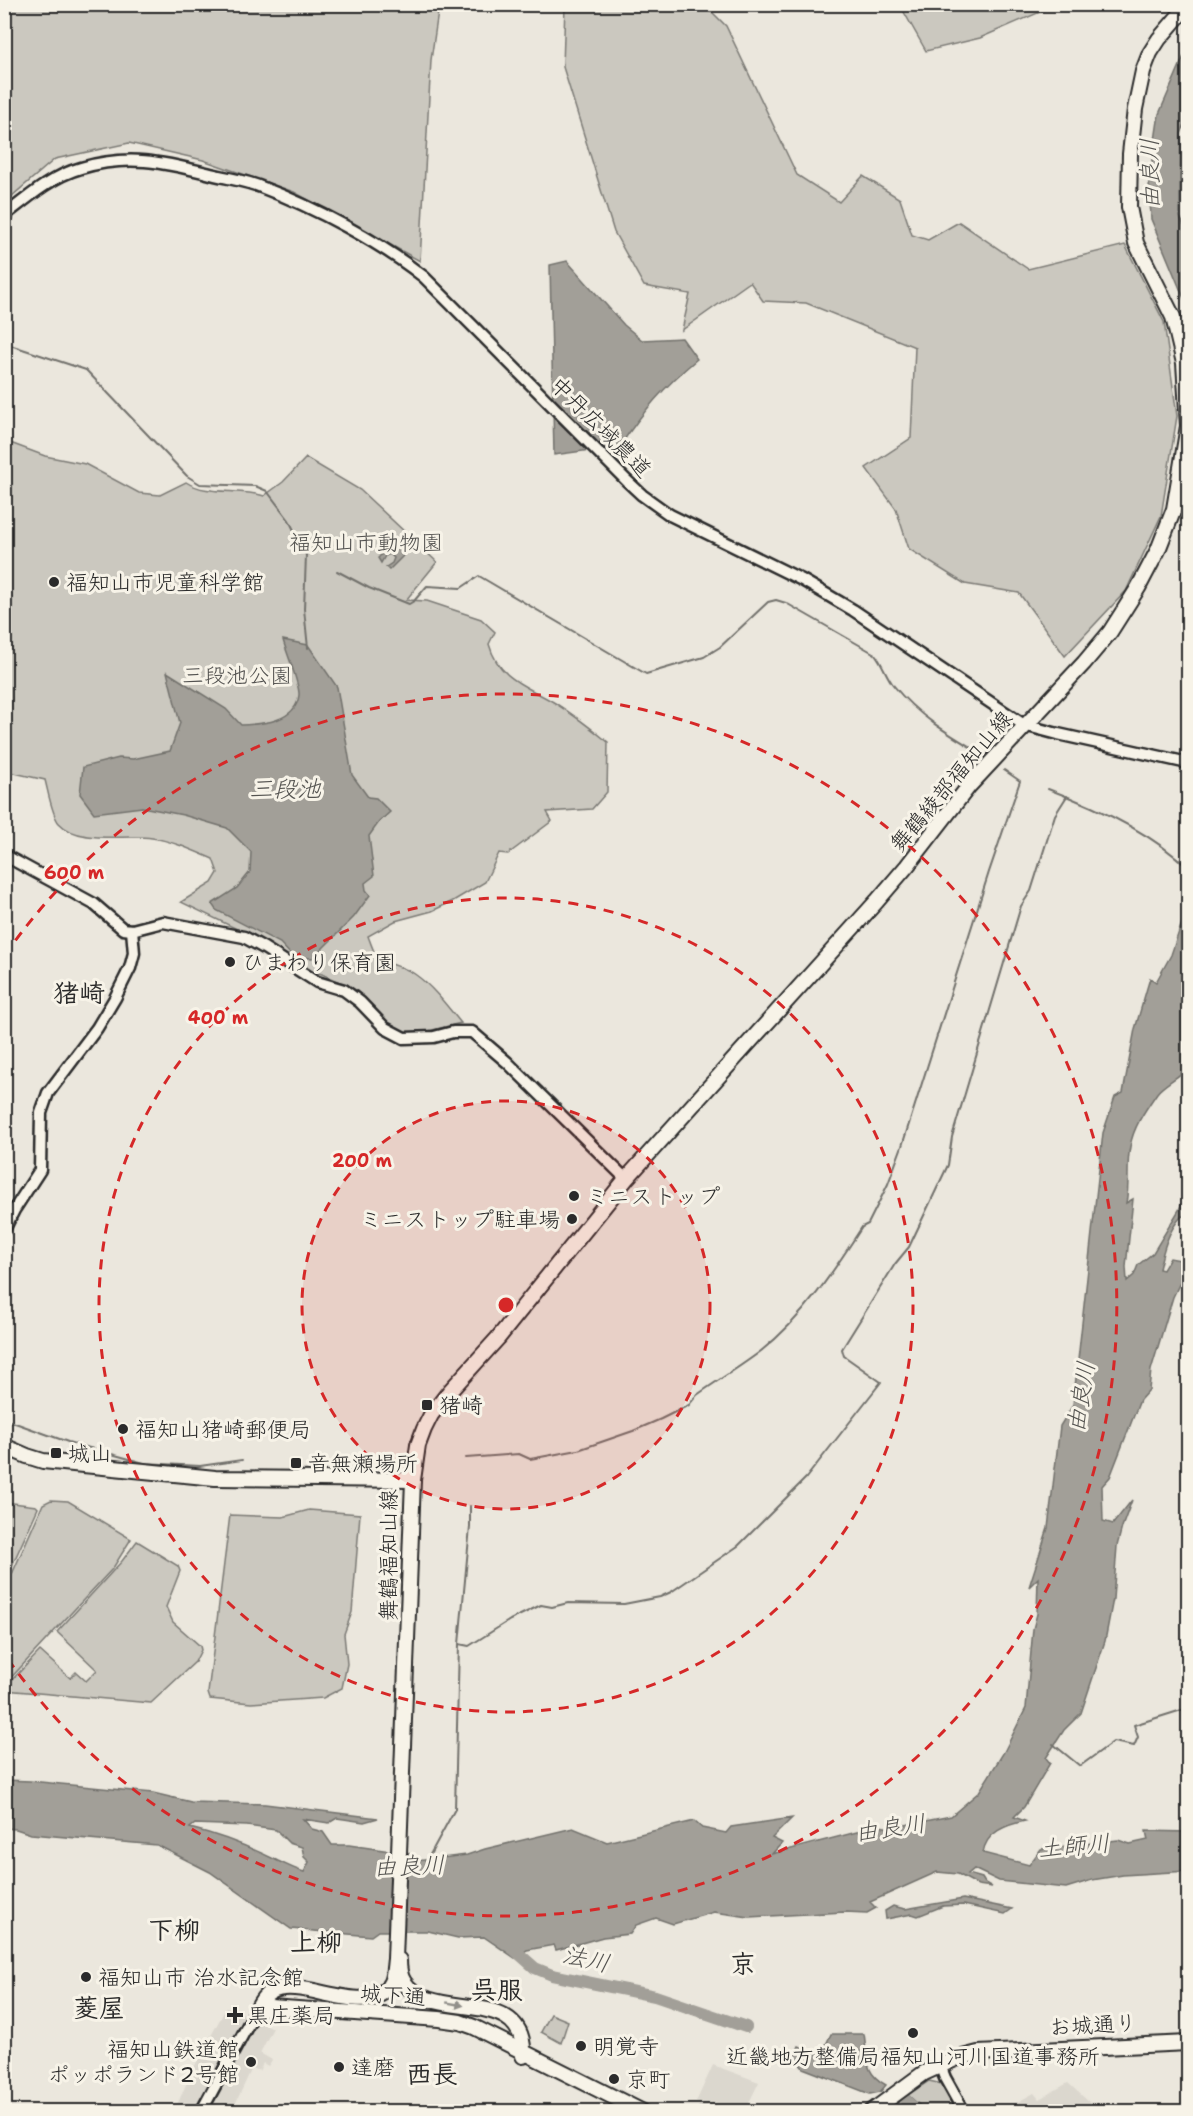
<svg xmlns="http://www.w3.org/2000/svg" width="1193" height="2116" viewBox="0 0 1193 2116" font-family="'Shantell Sans','Klee One',sans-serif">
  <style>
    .built { fill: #dbd7ce }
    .green { fill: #cbc8bf; stroke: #7b7a75; stroke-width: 1.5 }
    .water { fill: #a29f98; stroke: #72716c; stroke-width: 1.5; fill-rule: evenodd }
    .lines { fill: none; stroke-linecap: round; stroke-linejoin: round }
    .stream { stroke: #72716c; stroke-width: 2 }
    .river { stroke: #a29f98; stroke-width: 12 }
    .minor-casing { stroke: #2b2b2b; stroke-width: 15 }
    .major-casing { stroke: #2b2b2b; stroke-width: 18 }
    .minor { stroke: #f7f3e8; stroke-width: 10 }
    .major { stroke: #f7f3e8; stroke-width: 14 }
    .oneway { fill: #918f8a }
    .ring { fill: none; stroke: #d62828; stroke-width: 3; stroke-dasharray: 10 8 }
    .poi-dot { fill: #2b2b2b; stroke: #f7f3e8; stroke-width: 2 }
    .labels { text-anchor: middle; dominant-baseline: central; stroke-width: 6; stroke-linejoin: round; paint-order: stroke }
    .street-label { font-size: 22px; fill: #2b2b2b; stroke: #f7f3e8 }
    .park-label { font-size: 22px; fill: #535250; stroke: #f7f3e8 }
    .poi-label { font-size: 22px; fill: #2b2b2b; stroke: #f7f3e8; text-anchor: start }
    .water-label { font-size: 24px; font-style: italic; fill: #555451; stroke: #f7f3e8 }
    .quarter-label { font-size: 26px; font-weight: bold; fill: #2b2b2b; stroke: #f7f3e8 }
    .centre { fill: #d62828; stroke: #f7f3e8; stroke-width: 3 }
    .ring-label { font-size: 18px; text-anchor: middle; font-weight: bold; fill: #d62828; stroke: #f7f3e8; stroke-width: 6; stroke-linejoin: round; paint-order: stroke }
  </style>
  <rect width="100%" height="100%" fill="#ebe7dd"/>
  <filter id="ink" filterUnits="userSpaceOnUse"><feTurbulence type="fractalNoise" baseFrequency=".0167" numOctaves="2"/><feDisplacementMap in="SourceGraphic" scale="12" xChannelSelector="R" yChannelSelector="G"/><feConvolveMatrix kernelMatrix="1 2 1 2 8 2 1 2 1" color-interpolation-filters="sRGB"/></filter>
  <g filter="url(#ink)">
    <g class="built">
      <polygon points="226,2008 242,2013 273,2028 260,2053 272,2060 268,2066 263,2063 259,2071 252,2068 232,2111 174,2112 191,2073"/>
      <polygon points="713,2065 759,2082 745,2111 696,2111 700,2104 696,2102"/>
      <polygon points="1068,2083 1099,2111 1001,2111 1034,2093 1039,2099"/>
    </g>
    <g class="green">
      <polygon points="5,4 439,5 431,60 420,261 294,192 203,160 129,143 55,159 5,202"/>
      <polygon points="1043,4 1047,9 980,38 926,51 900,5"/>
      <polygon points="565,5 705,5 726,26 797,175 839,202 863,176 900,199 912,235 928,240 959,222 1028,269 1125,245 1164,322 1177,416 1161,516 1126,591 1065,656 1019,593 965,584 909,549 896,509 866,468 911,438 915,347 806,303 763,301 750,282 682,330 690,294 644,286 614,232 563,67"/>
      <path d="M5,441L45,456L85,464L139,493L160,495L186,482C207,496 239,488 264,496L283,482L306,458L360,490L437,562L406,600L427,601L481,619L495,632L489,644C499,680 527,686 555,703C574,715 591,728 608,742L607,792L592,809L547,812L552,821L508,854L499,853L485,882L453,901L432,911L395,921L368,936C370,941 372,948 375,953C384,966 404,965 416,975C434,988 447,1006 461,1023L424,1032L403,1033L389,1023L356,990L322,974L304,970L266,943L181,902L212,883L218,873L213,859C194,851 173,841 152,838C125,834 79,845 59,823C52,815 48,791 45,780L5,771Z"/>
      <polygon points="51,1500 68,1501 131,1539 113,1568 5,1684 5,1590 43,1504"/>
      <polygon points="5,1502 36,1506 38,1508 5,1581"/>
      <polygon points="309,1510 360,1514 352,1612 344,1634 347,1664 342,1688 323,1698 251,1703 210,1699 208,1693 230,1515 283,1517"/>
      <polygon points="137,1541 178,1566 180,1571 166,1607 173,1622 200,1646 201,1650 195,1662 151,1703 5,1690 5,1687 40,1651 70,1678 76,1672 86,1681 97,1670 57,1632 122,1561"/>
      <polygon points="551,2014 568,2021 561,2043 541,2032"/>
      <polygon points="929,2081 942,2084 959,2111 926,2111 908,2095"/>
    </g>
    <g class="water">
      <polygon points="1188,47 1188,116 1181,134 1180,180 1180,217 1188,234 1188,308 1151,219 1149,180 1159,114"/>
      <path d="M567,261L624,325L642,340L682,338L697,359C665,386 643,411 620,446L554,455L550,265Z"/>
      <polygon points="398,540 407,548 407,552 389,570 386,567 392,563 394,558 390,554 385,556 381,563 378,558 395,541"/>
      <path d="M283,640L308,645L337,687L352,775L368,797L376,798L390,812L379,822L369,836L374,876L365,883L366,890L370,895L354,917L313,958L293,957L280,943L216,910L212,904L237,888L250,872L251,852L227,828L183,815L142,807L94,813L80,794L83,767L119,758L133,759L170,751L180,723L167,672L226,709L241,725C262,724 296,722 299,695C300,685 286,651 283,640Z"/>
      <path d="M1188,905V1066C1180,1078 1166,1082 1157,1093C1146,1109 1133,1127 1130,1147C1126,1165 1130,1184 1126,1203L1133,1199L1126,1267L1127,1281L1134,1275L1138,1265L1153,1253L1179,1210L1188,1187V1220L1186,1217L1182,1216C1168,1230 1163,1251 1159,1269L1163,1270L1170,1258L1180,1260L1188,1253V1266L1173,1297L1151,1370L1149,1390L1140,1400L1110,1477L1102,1486L1103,1521L1113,1524L1132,1500L1122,1527L1117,1546L1113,1599L1105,1641L1081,1713L1064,1730L1046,1758L1050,1763L1024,1807L1014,1817L1025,1821C1006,1825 986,1832 983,1853L1029,1865L1041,1849L1118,1840L1130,1844L1148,1840L1146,1831L1188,1832V1871L1123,1875L1092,1880L1066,1888L999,1881L974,1869L968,1874L982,1878L985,1883L992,1887L978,1885L958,1874L937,1872L870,1902L876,1908L867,1913L845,1912L749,1917L714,1912L673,1924L656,1918L636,1925L630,1934L603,1937L556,1950L554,1945L527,1950L515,1958L484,1937L458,1938L428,1931H378L371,1936L291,1929L210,1872L157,1845L31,1834L16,1829L5,1828V1780L30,1781L153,1793L191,1802L265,1804L378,1818L364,1822L337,1818L329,1823L303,1819L312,1829L323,1832L332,1845H349L411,1854L416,1861L467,1855L485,1849L573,1828L607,1842L694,1821L702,1828L726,1833L731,1827L792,1818L772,1838L782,1843L772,1854L880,1826L890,1828L951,1816L979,1792L1004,1752L1026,1708L1033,1629L1037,1614L1038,1578L1029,1587L1048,1528L1060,1426L1073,1405L1103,1133L1115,1097L1123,1093L1135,1029L1150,978L1156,982L1171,955ZM195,1824L247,1826L276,1830L289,1843L302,1847L304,1857L309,1862L304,1872C294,1869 287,1865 278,1861C252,1848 219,1835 190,1828Z"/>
      <polygon points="963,1899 1012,1909 1005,1914 964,1905 943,1906 918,1916 912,1914 886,1919 885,1911 893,1906 905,1909"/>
      <path d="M831,2034H864C868,2057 863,2073 886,2085L880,2092L870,2094L803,2068L794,2057L799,2046L821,2055Z"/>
    </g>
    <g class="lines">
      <g class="stream">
        <polyline points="4,343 86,370 187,476 200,484 255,486 267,491 289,520 306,555 304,609 308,648"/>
        <path d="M337,571L369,588L409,604L414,601L427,586L461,588L479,576L646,674L704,657L720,647L768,602L776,600L786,603L875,654C883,664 886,676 894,686C917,715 948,734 979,752"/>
        <path d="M1048,789C1096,807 1151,832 1188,868"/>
        <polyline points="4,1419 68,1442 144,1463 200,1466 242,1460"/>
        <path d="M466,1458L519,1454L530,1459L578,1450L633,1431L661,1419L689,1405L697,1395C718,1380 740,1367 761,1351C804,1317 833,1272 862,1227L868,1224L888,1184L902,1146L989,872L1020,781L1004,770"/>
        <polyline points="459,1644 469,1646 510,1620 541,1605 552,1607 568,1603 624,1604 660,1597 671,1592 738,1546 806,1478 881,1382 844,1356 842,1349 895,1264 909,1247 948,1165 952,1137 1021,906 1031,891 1055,815 1067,796"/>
        <polyline points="1053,1744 1080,1766 1113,1742 1134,1746 1138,1737 1134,1725 1188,1708"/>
        <polyline points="426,1862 455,1809 459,1644 470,1527 470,1506"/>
      </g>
      <g class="river">
        <polyline points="509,1945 535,1968 552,1975 655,1996 746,2027"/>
        <polyline points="905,2100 918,2112"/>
      </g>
      <g class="minor-casing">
        <g id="minor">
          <path d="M4,216C28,197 52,176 81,168C128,154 162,162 207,173C225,178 244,180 261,187C314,207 380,242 424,277L627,481L642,495L670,515L802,580L853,610L1024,725L1058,734L1188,763"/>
          <polyline points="4,855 94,904 123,929 132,930 163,922 244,937 264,948 317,982 344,990 360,1002 385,1028 404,1038 434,1037 453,1032 472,1032 507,1062 626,1179"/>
          <polyline points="4,1230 14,1210 40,1170 41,1113 48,1093 97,1028 115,998 130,968 134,953 132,930"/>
          <polyline points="940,2065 945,2078 964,2112"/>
          <polyline points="201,2112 256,2010"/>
        </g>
      </g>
      <g class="major-casing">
        <g id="major">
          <polyline points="4,1446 27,1456 43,1461 215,1478 413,1480"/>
          <path d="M399,1960C399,1967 400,1976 404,1982C432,2024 527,1984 523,2056"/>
          <path d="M256,2010C260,2004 264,1995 271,1992C301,1974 372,2023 391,1982C394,1975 394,1966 395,1959L413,1480L418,1445L424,1429L431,1415L449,1392L498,1338L626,1179L877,901L907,866L969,786L1084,663L1110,632L1138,588L1158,550L1174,509L1188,426L1184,363L1173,317L1136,243L1129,207L1130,154L1135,109L1143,71L1150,53L1159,39L1188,5"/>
          <polyline points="256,2010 270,2007 439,2019 460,2022 474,2027 643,2112"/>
          <polyline points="871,2112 924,2073 955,2059 978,2053 1188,2043"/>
        </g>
      </g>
      <use href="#minor" class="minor"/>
      <use href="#major" class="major"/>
    </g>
    <defs><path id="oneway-solid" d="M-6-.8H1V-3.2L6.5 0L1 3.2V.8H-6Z" transform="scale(1.5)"/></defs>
    <use class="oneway" href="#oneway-solid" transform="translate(455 2004) rotate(10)"/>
  </g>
  <circle cx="506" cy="1305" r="204" fill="#d62828" fill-opacity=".12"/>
  <g class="ring">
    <circle cx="506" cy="1305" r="204"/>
    <circle cx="506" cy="1305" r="407"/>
    <path d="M5 955A611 611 0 1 1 5 1655"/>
  </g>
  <g class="poi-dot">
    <circle cx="54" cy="582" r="6"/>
    <circle cx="230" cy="962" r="6"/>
    <circle cx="574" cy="1196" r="6"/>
    <circle cx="572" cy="1219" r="6"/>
    <rect x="421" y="1399" width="12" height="12" rx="3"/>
    <circle cx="123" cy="1429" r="6"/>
    <rect x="50" y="1447" width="12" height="12" rx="3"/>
    <rect x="290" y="1457" width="12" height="12" rx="3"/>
    <circle cx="86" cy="1977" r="6"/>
    <path d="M232 2006h6v6h6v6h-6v6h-6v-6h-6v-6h6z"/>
    <circle cx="913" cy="2033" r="6"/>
    <circle cx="581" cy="2046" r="6"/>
    <circle cx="251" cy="2062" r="6"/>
    <circle cx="339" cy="2067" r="6"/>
    <circle cx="614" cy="2079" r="6"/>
  </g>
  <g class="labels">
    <g class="street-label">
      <text transform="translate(601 427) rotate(45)">中丹広域農道</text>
      <text transform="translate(951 781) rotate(-50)">舞鶴綾部福知山線</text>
      <text transform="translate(388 1555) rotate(-90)">舞鶴福知山線</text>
      <text transform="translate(393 1995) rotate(4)">城下通</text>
      <text transform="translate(1093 2025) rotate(-3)">お城通り</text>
    </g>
    <g class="park-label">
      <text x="366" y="542">福知山市動物園</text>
      <text x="237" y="675">三段池公園</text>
    </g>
    <g class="poi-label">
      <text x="66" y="582">福知山市児童科学館</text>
      <text x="242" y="962">ひまわり保育園</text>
      <text x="586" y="1196">ミニストップ</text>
      <text x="560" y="1219" text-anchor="end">ミニストップ駐車場</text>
      <text x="439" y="1405">猪崎</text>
      <text x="135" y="1429">福知山猪崎郵便局</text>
      <text x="68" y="1453">城山</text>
      <text x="308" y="1463">音無瀬場所</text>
      <text x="98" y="1977">福知山市 治水記念館</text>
      <text x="247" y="2015">黒庄薬局</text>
      <text x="593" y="2046">明覚寺</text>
      <text x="239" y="2049" text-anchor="end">福知山鉄道館<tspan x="239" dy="25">ポッポランド2号館</tspan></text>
      <text x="913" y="2056" text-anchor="middle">近畿地方整備局福知山河川国道事務所</text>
      <text x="351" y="2067">達磨</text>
      <text x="626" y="2079">京町</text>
    </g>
    <g class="water-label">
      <text transform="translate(1150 174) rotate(-91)">由良川</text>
      <text x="285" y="789">三段池</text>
      <text transform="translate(1081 1397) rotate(-81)">由良川</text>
      <text transform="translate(890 1828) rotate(-8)">由良川</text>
      <text transform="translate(1074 1846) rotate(-5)">土師川</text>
      <text transform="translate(409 1866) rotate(-2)">由良川</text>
      <text transform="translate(586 1959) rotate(13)">法川</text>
    </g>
    <g class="quarter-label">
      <text x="79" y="992">猪崎</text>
      <text x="174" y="1929">下柳</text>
      <text x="316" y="1941">上柳</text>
      <text x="743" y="1963">京</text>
      <text x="497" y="1989">呉服</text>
      <text x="99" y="2007">菱屋</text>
      <text x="432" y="2073">西長</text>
    </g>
  </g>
  <circle cx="506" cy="1305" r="9" class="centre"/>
  <g class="ring-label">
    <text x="74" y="879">600 m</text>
    <text x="218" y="1024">400 m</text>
    <text x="362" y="1167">200 m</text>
  </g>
  <rect width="1193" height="2116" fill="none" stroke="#f7f3e8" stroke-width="24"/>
  <rect x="12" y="12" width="1169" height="2092" fill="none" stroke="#2b2b2b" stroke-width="2" filter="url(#ink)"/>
</svg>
